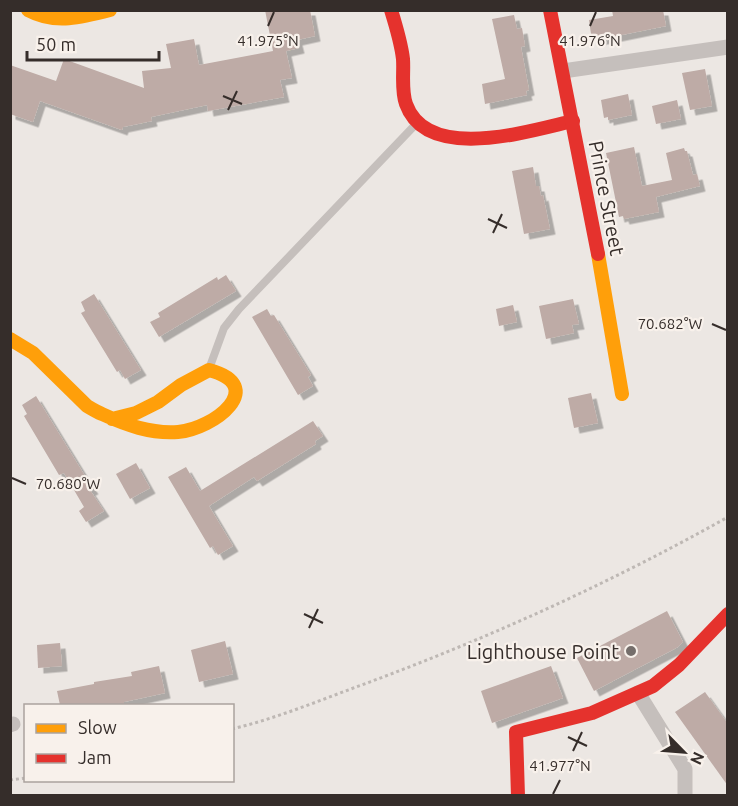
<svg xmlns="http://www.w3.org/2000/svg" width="738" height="806" viewBox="0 0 738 806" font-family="Ubuntu,sans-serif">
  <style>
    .building { fill: #beaba6; filter: url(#shadow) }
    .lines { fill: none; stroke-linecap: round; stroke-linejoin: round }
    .path { stroke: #beb8b4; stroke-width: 3; stroke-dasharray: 3 3; stroke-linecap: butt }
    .lane { stroke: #c5bfbc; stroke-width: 8 }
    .street { stroke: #c5bfbc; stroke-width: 15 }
    .slow { stroke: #ff9f0a; stroke-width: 14 }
    .jam { stroke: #e5322d; stroke-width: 14 }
    .ticks { fill: none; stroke: #352d2a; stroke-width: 2 }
    .poi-dot { fill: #756e6b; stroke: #f8f1eb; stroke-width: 2 }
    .labels { text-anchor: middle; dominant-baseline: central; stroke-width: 4.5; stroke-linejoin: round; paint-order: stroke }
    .street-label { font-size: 20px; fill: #352d2a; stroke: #f8f1eb }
    .poi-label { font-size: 20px; fill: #352d2a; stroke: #f8f1eb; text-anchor: end }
    .ticks-label { font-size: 15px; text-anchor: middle; fill: #352d2a; stroke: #f8f1eb; stroke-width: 4.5; stroke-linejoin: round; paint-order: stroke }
  </style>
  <defs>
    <filter id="shadow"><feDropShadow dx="5.5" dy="5.5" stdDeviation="0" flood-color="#0004"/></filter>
  </defs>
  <rect width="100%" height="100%" fill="#ece7e3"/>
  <g class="building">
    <polygon points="265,10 310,10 315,36 297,40 299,48 286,51 292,78 280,80 284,97 208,111 207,105 151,117 152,121 123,127 122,130 40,101 33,122 10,114 10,65 56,81 64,59 144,88 142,71 171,68 166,44 194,39 199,65 273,51"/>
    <polygon points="612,10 663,10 666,26 592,41 589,20 613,16"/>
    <polygon points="514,15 517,29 522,28 525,46 521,47 529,90 526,91 527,95 485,104 482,84 505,79 492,19"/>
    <polygon points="705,69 712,106 690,110 682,73"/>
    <polygon points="628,94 632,115 608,120 608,117 604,118 601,100"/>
    <polygon points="677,100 681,119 656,124 652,106"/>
    <polygon points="634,147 642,186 672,180 666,153 684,148 685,151 687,151 693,175 697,174 700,186 656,197 659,212 624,219 623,216 619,217 606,153"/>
    <polygon points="533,167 536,186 539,186 541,196 543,195 550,229 524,234 512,171"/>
    <polygon points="226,275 236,291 159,337 150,322 160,317 158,313 217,277 218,280"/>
    <polygon points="94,294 141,370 125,379 120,370 117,372 81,313 85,311 81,302"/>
    <polygon points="573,299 579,324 572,325 574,333 546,339 539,306"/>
    <polygon points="513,305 517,322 499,326 496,309"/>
    <polygon points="267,309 271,316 274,315 311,375 308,377 313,386 298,395 252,317"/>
    <polygon points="591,393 598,423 574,428 568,398"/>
    <polygon points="36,396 93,489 90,490 104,511 86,522 79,511 84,507 64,473 59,475 24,416 27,414 22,405"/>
    <polygon points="313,421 323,436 315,441 316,444 257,481 254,477 209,506 233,546 218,555 213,546 210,548 168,477 186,467 200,491"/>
    <polygon points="136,463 150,488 130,499 116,474"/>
    <polygon points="667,611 683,642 678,647 594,691 577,658"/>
    <polygon points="225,641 233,674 199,682 191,650"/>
    <polygon points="60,643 62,666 38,668 37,645"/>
    <polygon points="159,666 165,693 124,702 124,705 60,705 57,691 94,684 94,682 132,676 131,672"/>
    <polygon points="551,666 563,698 492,723 481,691"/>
    <polygon points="705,692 728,724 728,786 675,712"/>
  </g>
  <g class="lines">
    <g class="path">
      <path d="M232,729C278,718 323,699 367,683C491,637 612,582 728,517"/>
      <polyline points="10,780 26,778"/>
    </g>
    <polyline class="lane" points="209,369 224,328 239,309 416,124"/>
    <g class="street">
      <polyline points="563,71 728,47"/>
      <polyline points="638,693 685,769 685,796"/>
      <polyline points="10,725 13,724"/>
    </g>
    <g class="slow">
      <path d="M28,10C56,25 81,17 110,10"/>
      <polyline points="598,254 622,394"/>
      <path d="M10,339L33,353L87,406C92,409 97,412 102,414C126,425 151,434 178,432C214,429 269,386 209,370L181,385L158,402L136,413L112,419"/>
    </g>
    <g class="jam">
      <path d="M391,10C396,26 401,42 403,59C404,73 401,90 406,104C427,163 529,131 573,121"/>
      <polyline points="550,10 598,254"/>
      <polyline points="518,796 516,732 592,713 653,686 679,665 728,614"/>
    </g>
  </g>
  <path class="ticks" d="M268,26L274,12M590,26L596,12M223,96L242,104M228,110L237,91M488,219L507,228M493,233L502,214M712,324L726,330M12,478L26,484M304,614L323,623M309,628L318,609M568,737L587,746M573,751L582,732M553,794L560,780"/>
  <circle class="poi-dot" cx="631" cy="651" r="6"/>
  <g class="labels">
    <g class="street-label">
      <text transform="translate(607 198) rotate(79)">Prince Street</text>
    </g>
    <g class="poi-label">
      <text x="619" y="651">Lighthouse Point</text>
    </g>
  </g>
  <g class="ticks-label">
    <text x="268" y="46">41.975°N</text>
    <text x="590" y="46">41.976°N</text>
    <text x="670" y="329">70.682°W</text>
    <text x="68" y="489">70.680°W</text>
    <text x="560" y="771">41.977°N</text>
  </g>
  <rect width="738" height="806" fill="none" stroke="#352d2a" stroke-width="24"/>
  <rect x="24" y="704" width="210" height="78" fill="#f8f1eb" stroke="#aaa39e" stroke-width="1.5"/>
  <rect x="36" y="724" width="30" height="9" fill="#ff9f0a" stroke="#aaa39e" stroke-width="1.5"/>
  <text x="78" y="734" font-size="18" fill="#352d2a">Slow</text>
  <rect x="36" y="754" width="30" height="9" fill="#e5322d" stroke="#aaa39e" stroke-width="1.5"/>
  <text x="78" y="764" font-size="18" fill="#352d2a">Jam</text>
  <g transform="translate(684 752) rotate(115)" stroke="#f8f1eb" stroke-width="4.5" paint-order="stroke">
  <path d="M0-4.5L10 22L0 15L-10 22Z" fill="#352d2a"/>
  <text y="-9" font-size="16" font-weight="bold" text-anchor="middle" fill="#352d2a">N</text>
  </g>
  <path d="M27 51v9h132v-9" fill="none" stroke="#352d2a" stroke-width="3"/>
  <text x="36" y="51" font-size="18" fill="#352d2a" stroke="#f8f1eb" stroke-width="4.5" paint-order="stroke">50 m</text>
</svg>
